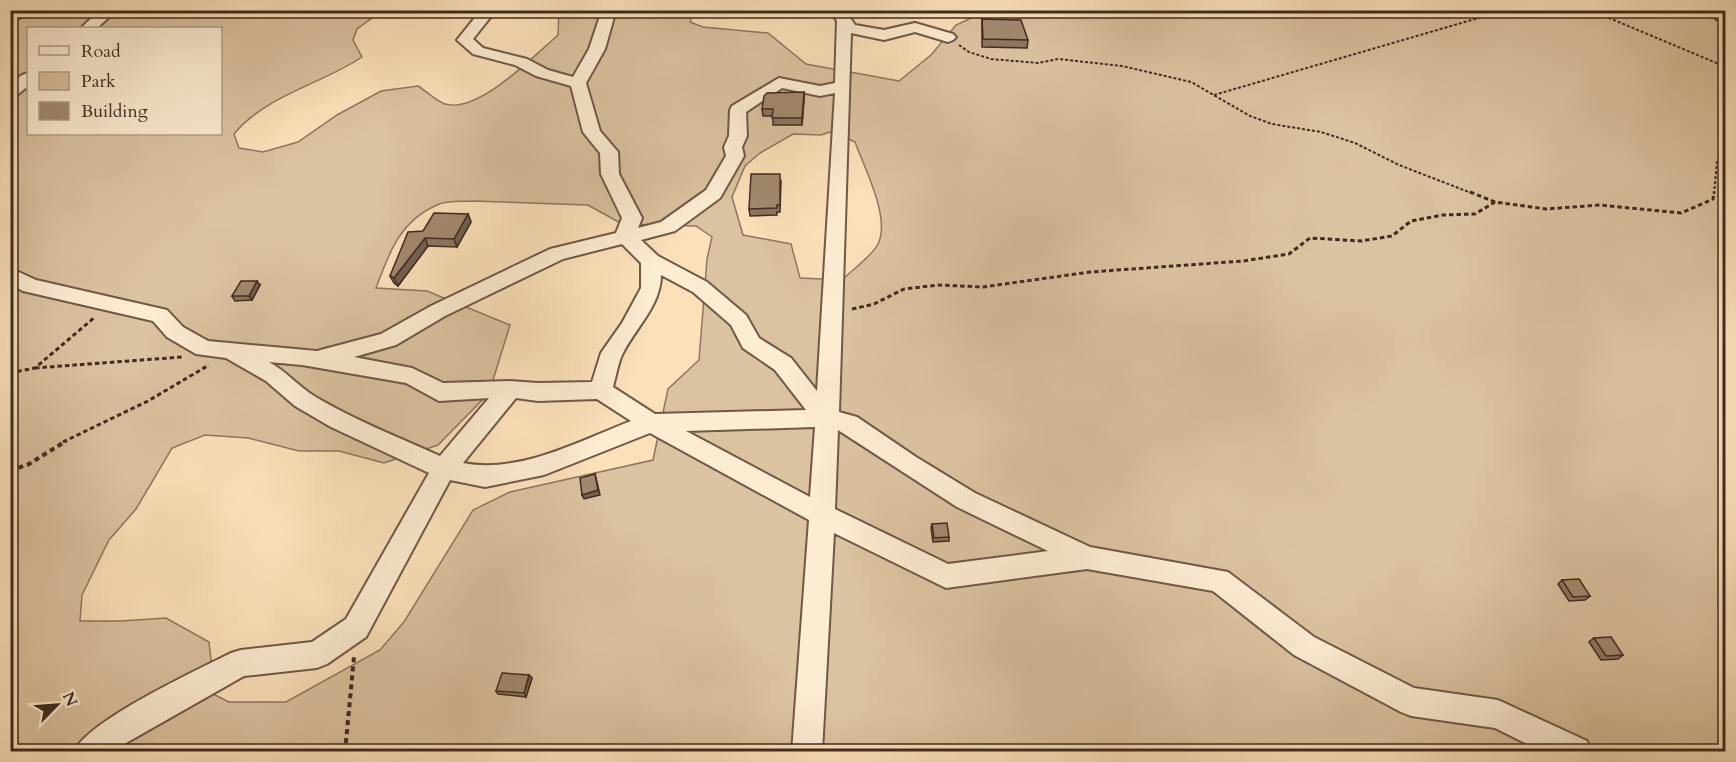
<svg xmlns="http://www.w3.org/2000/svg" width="1736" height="762" viewBox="0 0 1736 762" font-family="Cardo,serif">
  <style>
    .green { fill: #dbc2a0; stroke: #8e7660; stroke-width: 1.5; fill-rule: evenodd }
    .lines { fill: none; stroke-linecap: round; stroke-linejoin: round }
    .street-casing { stroke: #705846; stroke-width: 4 }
    .path-far2 { stroke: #412a20; stroke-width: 2; stroke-dasharray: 3 2; stroke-linecap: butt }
    .path-far1 { stroke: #412a20; stroke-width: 3; stroke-dasharray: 4.5 3; stroke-linecap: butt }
    .path { stroke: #412a20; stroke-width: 4; stroke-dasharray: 5 4; stroke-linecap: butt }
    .street { fill: #fcecd2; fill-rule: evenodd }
    .wall { fill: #8b7660; stroke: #412a20; stroke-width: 1.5 }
    .shaded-wall { fill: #71604e; stroke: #412a20; stroke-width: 1.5 }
    .building { fill: #a28970; stroke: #412a20; stroke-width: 1.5 }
  </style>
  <rect width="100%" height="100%" fill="#fbe1ba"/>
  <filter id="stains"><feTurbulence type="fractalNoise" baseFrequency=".00333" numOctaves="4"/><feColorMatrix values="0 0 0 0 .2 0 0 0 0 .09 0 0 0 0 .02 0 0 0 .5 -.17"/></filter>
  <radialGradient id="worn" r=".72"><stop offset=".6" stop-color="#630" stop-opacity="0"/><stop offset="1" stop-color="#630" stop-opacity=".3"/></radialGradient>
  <path class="green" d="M10,11H382L357,29L353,40L362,57C322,84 266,95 234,134L239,148L263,152L298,142L337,115L381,91L418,86C426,91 436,101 445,104C478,114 535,55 558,35L559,11H694L690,22L703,27L768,33L806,64L899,81L931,55L956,25L986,11H1725V751H11ZM28,28H220V134H28ZM833,131L855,142C864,167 891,218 878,244C871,257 853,269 842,280L800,278L791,244L743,235L732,197L745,166L760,153L793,134L821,135ZM474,201L588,205L622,224L696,226L712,237L707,259L699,360L668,389L653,460L510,492L473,510L404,622L380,650L286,702H229L215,695L209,642L166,618L121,621H80L82,595L109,540L136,509L172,448L205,435L248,438L299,451H339L384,463L438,445L489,393L510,325L427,291L376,288C389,253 400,221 437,205C447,200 463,202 474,201Z"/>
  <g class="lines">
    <g class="street-casing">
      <g id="street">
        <polygon points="16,10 38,10 10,22 10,13"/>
        <polygon points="100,10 117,10 97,28 81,28"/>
        <path d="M481,10H496L473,39L483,48L527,59L548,70L573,77L589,49L602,10H616L605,49L586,83L600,131L618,152L619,174L642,218L638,228L661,222L706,190L726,156L724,147L729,136L730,110L732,106L779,78L820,86L835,83L837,21L830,10H845L855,25L884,30L915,23L953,34L956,37L953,40L948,42L915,32L884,40L851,33L839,412L857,417L916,457L975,493L1090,547L1228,572L1314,637L1414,688L1498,700L1587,741L1591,752H1543L1495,728L1411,716L1401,712L1294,655L1213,591L1087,569L946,588L834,533L822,752H792L809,520L650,433L544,475L485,487L450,480L366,637L327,664L317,668L244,676L126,743L114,752H74C87,721 197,670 231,653L241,650L312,642L346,619L429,473L331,427L295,406L266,381L226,358L196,354L167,337L153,321L23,291L10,284V268L36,280L167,310L183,327L208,341L317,351L381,334L431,306L550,249L616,233L622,218L601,174L600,153L583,132L571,86L536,76L515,65L473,54L457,40ZM782,88L820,96L835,93L817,391L791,358L759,338L746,315L707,282L658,256L641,240L675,231L720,198L744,156L742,147L747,136L746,112ZM622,244L641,263V288L622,323L601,353L592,382L538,383L510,381L443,383L412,368L354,357L396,345L445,316L563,259ZM661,275L693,292L731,325L743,348L775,370L806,410L655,414L613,387C616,376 618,364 622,355C635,328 661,306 661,275ZM269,362L302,365L406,383L439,401L489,398L440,456C398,437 354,420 314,396C298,386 286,371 269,362ZM516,398L538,401L597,399L631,421C579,441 520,474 463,463ZM815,427L810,497L686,431ZM838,430L957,507L1048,551L948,564L835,509Z"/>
        <polygon points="28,73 28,86 16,96 10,98 10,84 22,75"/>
      </g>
    </g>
    <g class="path-far2">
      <polyline points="1590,10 1726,67"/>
      <polyline points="1697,10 1726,25"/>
      <polyline points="959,45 969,52 991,59 1038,63 1058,59 1122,66 1191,82 1250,116 1272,124 1321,132 1355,143 1399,165 1474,194"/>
      <polyline points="1214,95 1506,10"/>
      <polyline points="1714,194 1717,162 1726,143"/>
    </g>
    <g class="path-far1">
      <polyline points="1470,192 1495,202 1546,209 1600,205 1681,213 1713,199 1714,192"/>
      <polyline points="852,309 874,304 904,289 938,285 983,287 1090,272 1243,261 1289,254 1310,238 1361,241 1392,236 1411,221 1443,215 1475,214 1495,202"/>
      <polyline points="35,368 182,357"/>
      <polyline points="10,373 35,368 95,317"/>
      <polyline points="63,442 148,401 209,365"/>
    </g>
    <g class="path">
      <polyline points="10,471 29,464 66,441"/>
      <polyline points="345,752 354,657"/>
    </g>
    <use href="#street" class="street"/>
  </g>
  <g class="wall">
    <polygon points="982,19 1028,40 1027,48 982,47"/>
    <polygon points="804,92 804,99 802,125 773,125 773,116 763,116 762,109"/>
    <polygon points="781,181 780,212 777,212 777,215 750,216 749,209"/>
    <polygon points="468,214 471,222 457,247 428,246 398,286 394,283 390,276 423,231"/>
    <polygon points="260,285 252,300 235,301 232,296"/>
    <polygon points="932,524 949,537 949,541 933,542 931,528"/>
    <polygon points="1562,580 1590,596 1585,600 1569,601 1558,584"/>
    <polygon points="1594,638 1623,655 1618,659 1601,660 1589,642"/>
    <polygon points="529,675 532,678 526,697 498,694 496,691"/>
  </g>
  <g class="shaded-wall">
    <polygon points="804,92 804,99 802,125 802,118"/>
    <polygon points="468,214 471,222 457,247 454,239"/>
    <polygon points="425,238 428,246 398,286 394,278"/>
    <polygon points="257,281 260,285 252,300 249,296"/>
    <polygon points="595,474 600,495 584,499 582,495"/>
    <polygon points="529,675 532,678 526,697 524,693"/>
  </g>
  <g class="building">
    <polygon points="982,19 1021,20 1028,40 983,39"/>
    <polygon points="804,92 802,118 772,118 773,109 762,109 764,96 767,93"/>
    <polygon points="751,174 780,174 780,205 777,205 777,208 749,209"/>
    <polygon points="434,213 468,214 454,239 425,238 394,278 390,276 408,232 423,231"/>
    <polygon points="241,281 257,281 249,296 232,296"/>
    <polygon points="595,474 598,490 582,495 580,478"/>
    <polygon points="947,523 949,537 934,538 932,524"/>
    <polygon points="1579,579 1590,596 1573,597 1562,580"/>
    <polygon points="1611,637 1623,655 1606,656 1594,638"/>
    <polygon points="502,673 529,675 524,693 496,691"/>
  </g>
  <rect width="1736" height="762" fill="none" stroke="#fbe1ba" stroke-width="36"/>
  <rect x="12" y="12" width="1712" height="738" fill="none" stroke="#412a20" stroke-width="3"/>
  <rect x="18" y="18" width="1700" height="726" fill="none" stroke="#412a20" stroke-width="1.5"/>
  <rect x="27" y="27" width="195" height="108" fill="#fcecd2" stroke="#b19e8b" stroke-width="1.5"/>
  <rect x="39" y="46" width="30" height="9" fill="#fcecd2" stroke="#b19e8b" stroke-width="1.5"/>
  <text x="81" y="57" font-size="18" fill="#412a20">Road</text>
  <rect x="39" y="72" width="30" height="18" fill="#dbc2a0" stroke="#b19e8b" stroke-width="1.5"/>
  <text x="81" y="87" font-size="18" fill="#412a20">Park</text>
  <rect x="39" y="102" width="30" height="18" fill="#a28970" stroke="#b19e8b" stroke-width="1.5"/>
  <text x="81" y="117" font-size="18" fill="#412a20">Building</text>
  <g transform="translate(57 705) rotate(65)" stroke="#fcecd2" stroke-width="4.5" paint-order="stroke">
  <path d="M0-4.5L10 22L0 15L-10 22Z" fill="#412a20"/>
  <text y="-9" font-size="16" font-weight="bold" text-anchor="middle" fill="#412a20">N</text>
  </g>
  <rect width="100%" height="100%" filter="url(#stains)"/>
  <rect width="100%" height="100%" fill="url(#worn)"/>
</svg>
